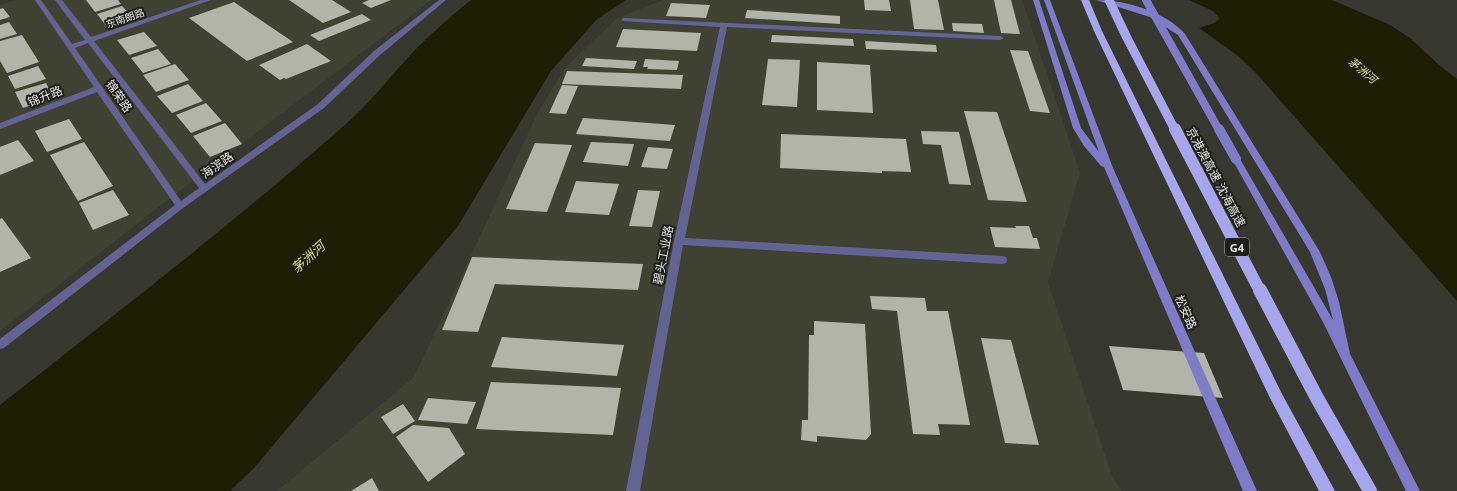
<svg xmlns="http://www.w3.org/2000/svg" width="1457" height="491" viewBox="0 0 1457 491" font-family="'Noto Sans','Noto Sans SC',sans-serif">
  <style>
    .built { fill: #404233 }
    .water { fill: #1d1e04 }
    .building { fill: #b2b3a9 }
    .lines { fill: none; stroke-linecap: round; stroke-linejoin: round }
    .minor { fill: #646494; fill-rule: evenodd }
    .secondary { fill: #7e7cc8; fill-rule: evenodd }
    .motorway { fill: #a6a6ed; fill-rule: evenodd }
    .secondary-bridge-far1 { stroke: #7e7cc8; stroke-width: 8 }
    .secondary-bridge { stroke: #7e7cc8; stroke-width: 10 }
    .motorway-bridge-far2 { stroke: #a6a6ed; stroke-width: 9 }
    .motorway-bridge-far1 { stroke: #a6a6ed; stroke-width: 12 }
    .motorway-bridge { stroke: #a6a6ed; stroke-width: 14 }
    .labels { text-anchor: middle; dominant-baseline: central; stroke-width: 4; stroke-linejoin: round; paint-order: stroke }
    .far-street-label { font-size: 10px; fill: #e4e5e0; stroke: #1e1f1b }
    .far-water-label { font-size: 11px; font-style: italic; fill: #dbe472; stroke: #1e1f1b }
    .shield { fill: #1e1f1b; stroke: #a9aaa5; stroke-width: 1 }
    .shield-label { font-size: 11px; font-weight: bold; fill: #e4e5e0 }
    .street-label { font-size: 12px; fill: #e4e5e0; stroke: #1e1f1b }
    .water-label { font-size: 13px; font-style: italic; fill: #dbe472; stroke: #1e1f1b }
  </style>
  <rect width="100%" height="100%" fill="#373830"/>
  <g class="built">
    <polygon points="16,0 431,0 152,212 0,331 0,5"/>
    <polygon points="663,0 1022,0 1080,173 1048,282 1113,479 1122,491 277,491 414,377 539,110 566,67 617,18"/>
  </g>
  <g class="water">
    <path d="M471,0H626L597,19L551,71L458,226L254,468L230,491H0V405C117,313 235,222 347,123C372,101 392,74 415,50C433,32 451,16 471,0Z"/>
    <polygon points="1189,0 1332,0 1390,25 1410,38 1438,64 1457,79 1457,301 1256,73 1237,55 1199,28 1214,23 1219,19 1218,16 1213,11"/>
  </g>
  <g class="building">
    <polygon points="86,0 118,0 121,4 95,12"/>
    <polygon points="289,0 332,0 351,12 323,23"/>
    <polygon points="369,0 391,0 371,8 362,3"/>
    <polygon points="864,0 889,0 891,11 865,10"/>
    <polygon points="910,0 938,0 944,30 914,29"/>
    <polygon points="994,0 1011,0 1020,34 1001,33"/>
    <polygon points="234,2 293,42 247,61 189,18"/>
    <polygon points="671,3 710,5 706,18 666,16"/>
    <polygon points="122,6 134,19 107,27 97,14"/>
    <polygon points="3,8 10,17 0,20 0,9"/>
    <polygon points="747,10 840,16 840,24 745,18"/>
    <polygon points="362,14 371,20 319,41 310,35"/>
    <polygon points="9,22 17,34 0,39 0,25"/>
    <polygon points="952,23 982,24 984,33 953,31"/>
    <polygon points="623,29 701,33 697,51 616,47"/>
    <polygon points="144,32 157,46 129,55 117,40"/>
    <polygon points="22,35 39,62 7,73 0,61 0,41"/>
    <polygon points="772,35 853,39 854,46 771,42"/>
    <polygon points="865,41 936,45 937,52 866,49"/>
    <polygon points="307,44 331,61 286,79 284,78 280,80 259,65"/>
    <polygon points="158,49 171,64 143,73 131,58"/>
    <polygon points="1010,50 1028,51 1050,113 1030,111"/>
    <polygon points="586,58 637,61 634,69 582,66"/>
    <polygon points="645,59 679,61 677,70 647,69 648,67 643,67"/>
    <polygon points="768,59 800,60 797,107 762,105"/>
    <polygon points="817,62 870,65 873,113 817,110"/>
    <polygon points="175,64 189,80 156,92 143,75"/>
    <polygon points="38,66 46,79 15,89 8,76"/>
    <polygon points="567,71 683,75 681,89 562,84"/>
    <polygon points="46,83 54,97 23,108 15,92"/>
    <polygon points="188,84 203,101 172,113 157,96"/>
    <polygon points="562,85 578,86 566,114 549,113"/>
    <polygon points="206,103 222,121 191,133 176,115"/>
    <polygon points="964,111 997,112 1027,202 988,200"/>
    <polygon points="583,118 675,125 670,141 576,134"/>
    <polygon points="69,119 82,139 47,152 35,131"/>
    <polygon points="225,123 242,144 210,157 193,136"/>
    <polygon points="921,131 959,132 971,185 949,184 941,145 923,144"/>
    <polygon points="781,134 906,139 911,172 882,171 882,173 780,168"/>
    <polygon points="18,140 34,161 0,175 0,147"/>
    <polygon points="84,142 113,186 78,201 50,155"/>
    <polygon points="591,142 634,144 628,166 583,162"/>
    <polygon points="535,143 572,145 547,212 506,209"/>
    <polygon points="648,147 673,149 667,169 641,167"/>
    <polygon points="576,181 619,184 609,215 565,212"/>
    <polygon points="113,190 129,215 93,230 79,203"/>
    <polygon points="638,190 660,191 652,227 629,226"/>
    <polygon points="2,218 31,258 0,272 0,219"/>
    <polygon points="1015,226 1029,226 1033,238 1037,238 1040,249 995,247 990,227 1016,228"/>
    <polygon points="472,257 643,264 638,290 495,284 478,332 442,330"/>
    <polygon points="870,296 925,298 927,311 948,311 970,425 938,424 940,435 913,434 897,311 872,309"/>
    <polygon points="814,321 865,324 871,434 866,440 817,436 817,442 801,440 802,420 808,420 809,335 814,335"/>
    <polygon points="502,337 624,345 617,376 491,367"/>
    <polygon points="981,338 1011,340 1039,445 1005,443"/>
    <polygon points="1109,346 1204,353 1223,398 1123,390"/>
    <polygon points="491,382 621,388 613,435 476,429"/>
    <polygon points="428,398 476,402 467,424 418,420"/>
    <polygon points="403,404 415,421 393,434 381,417"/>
    <polygon points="413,425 449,428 465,454 428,482 396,437"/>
    <polygon points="372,478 379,491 351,491"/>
  </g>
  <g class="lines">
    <g class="minor">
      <path d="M35,0H41L72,44L85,40L55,0H62L91,37L201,0H211L94,41L205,184L318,104L374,51L439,0H446L380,55L324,108L183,208L4,348L0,349V339L175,205L97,92L0,129V123L94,87ZM88,43L199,188L181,201L75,48Z"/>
      <polygon points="624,18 1000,36 1004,38 1000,40 727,27 685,238 1002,256 1006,257 1007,260 1006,263 1002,264 683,245 640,491 626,491 674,241 720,27 622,21 622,19"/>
    </g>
    <g class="secondary">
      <polygon points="1033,0 1039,0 1081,128 1099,152 1044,0 1050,0 1113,168 1257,491 1243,491 1104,167 1101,166 1084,146 1073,128"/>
      <path d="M1096,0C1125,0 1165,11 1185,34L1320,252L1331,277L1339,302L1350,354L1420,491H1406L1323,322L1232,159L1233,157L1236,156L1240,159L1333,320L1325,289L1310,252L1178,35L1150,17Z"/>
    </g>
    <polygon class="motorway" points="1081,0 1089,0 1102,31 1282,394 1335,491 1319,491 1270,398 1094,31"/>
    <polyline class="secondary-bridge-far1" points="1146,0 1219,130"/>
    <polyline class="secondary-bridge" points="1219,129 1236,159"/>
    <polyline class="motorway-bridge-far2" points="1109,0 1127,38 1175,130"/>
    <polyline class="motorway-bridge-far1" points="1175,129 1260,291"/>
    <polyline class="motorway-bridge" points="1260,290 1317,398 1370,491"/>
  </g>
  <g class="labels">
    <g class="far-street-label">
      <text transform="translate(125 18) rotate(-19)">东南朗路</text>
    </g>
    <g class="far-water-label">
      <text transform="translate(1363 70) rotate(40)">茅洲河</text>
    </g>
    <rect class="shield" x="1225" y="238" width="24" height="18" rx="3"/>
    <g class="shield-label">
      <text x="1237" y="247">G4</text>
    </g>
    <g class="street-label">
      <text transform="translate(45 96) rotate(-21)">锦升路</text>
      <text transform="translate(119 96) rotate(55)">锦荣路</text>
      <text transform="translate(217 165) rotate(-35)">海滨路</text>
      <text transform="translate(1216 177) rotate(62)">京港澳高速 沈海高速</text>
      <text transform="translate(663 255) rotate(-79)">碧头工业路</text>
      <text transform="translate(1186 312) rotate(66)">松安路</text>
    </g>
    <g class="water-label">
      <text transform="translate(308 257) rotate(-42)">茅洲河</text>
    </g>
  </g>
</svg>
